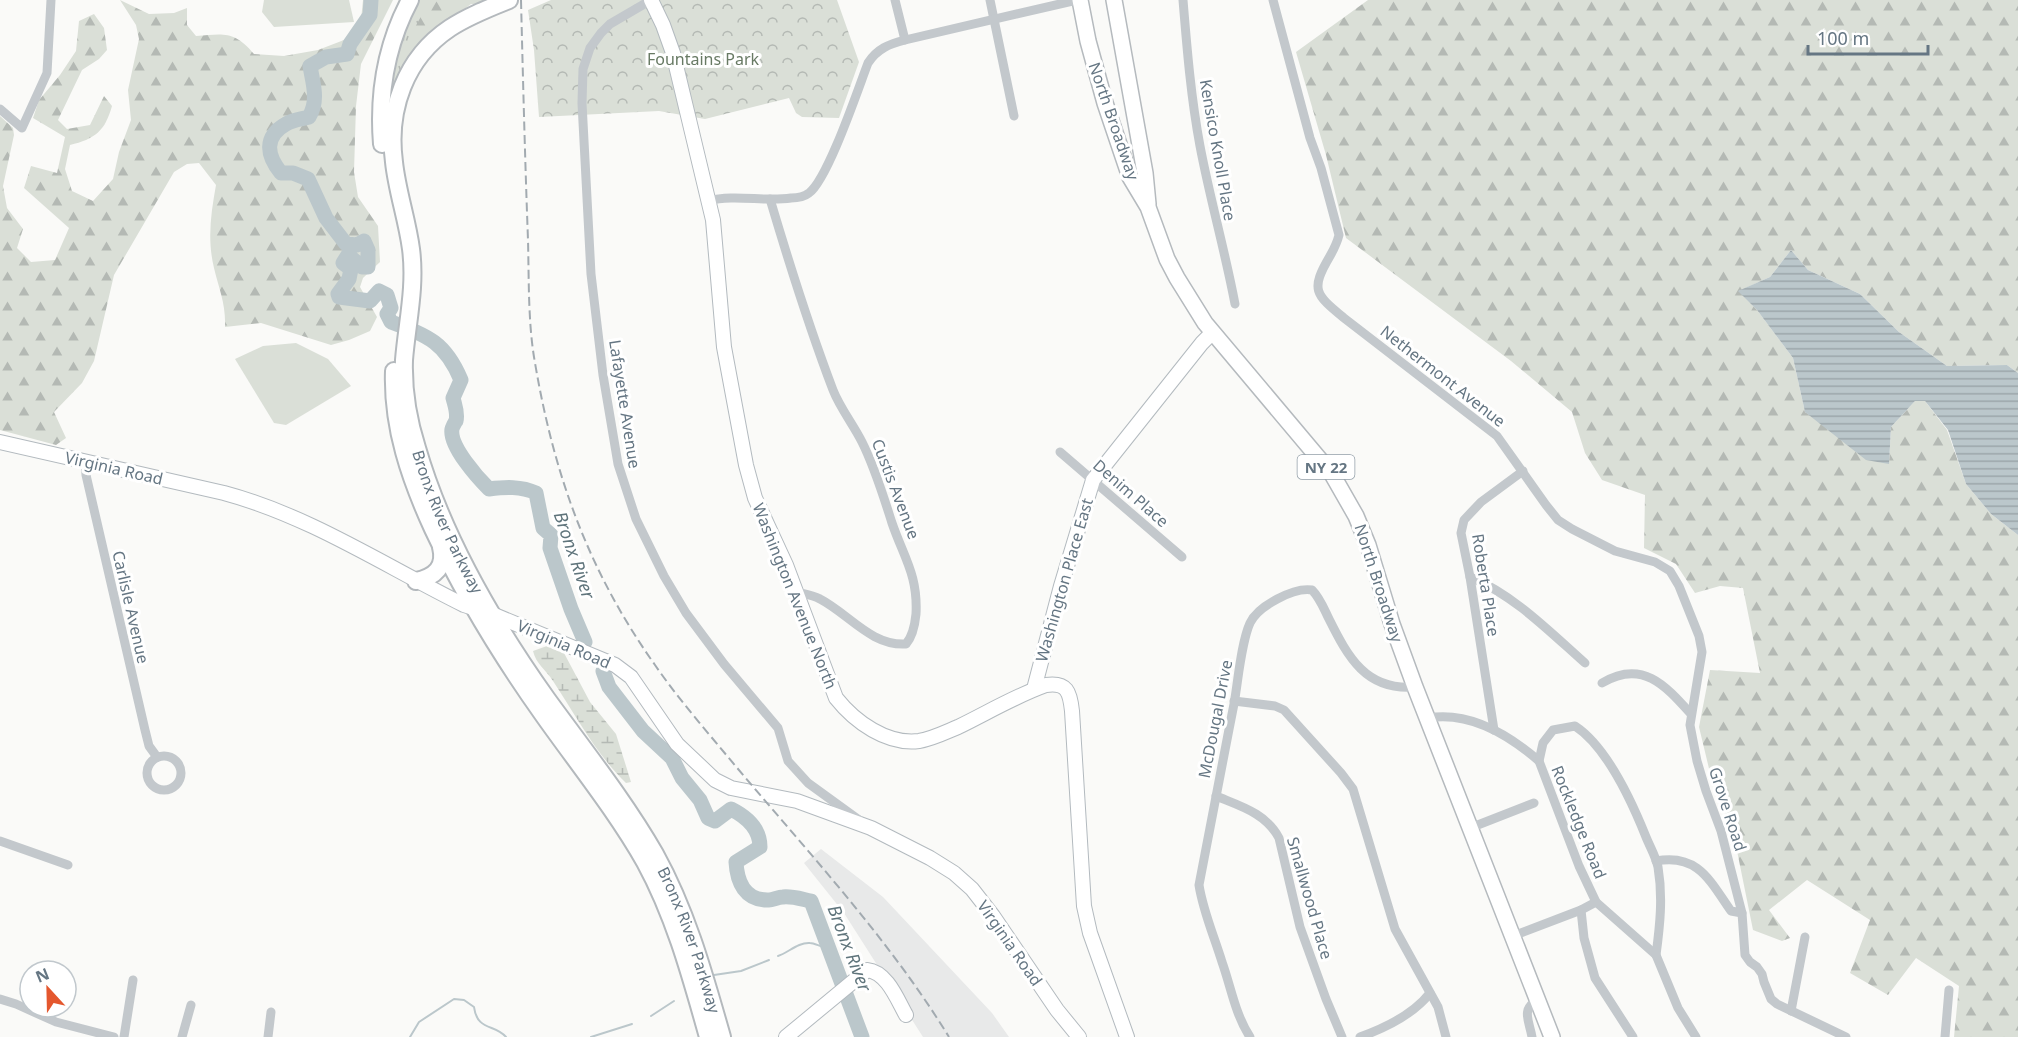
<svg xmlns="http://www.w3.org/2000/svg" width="2018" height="1037" viewBox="0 0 2018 1037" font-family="'Noto Sans',sans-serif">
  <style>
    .built { fill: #e8e9e9 }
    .grass { fill: url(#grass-tufts) }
    .forest { fill: url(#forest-firs) }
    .wetland { fill: url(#wetland-marsh) }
    .park { fill: url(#park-crowns) }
    .pitch { fill: #dadfd7 }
    .water { fill: url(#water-rules) }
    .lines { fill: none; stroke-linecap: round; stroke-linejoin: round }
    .stream { stroke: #bbc7cb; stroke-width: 2 }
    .river { stroke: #bbc7cb; stroke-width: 15 }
    .secondary-casing { stroke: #b3babf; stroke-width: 16 }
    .primary-casing { stroke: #b5babe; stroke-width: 18 }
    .highway-casing { stroke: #b4b9bd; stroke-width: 20 }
    .street { stroke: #c3c8cc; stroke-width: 9 }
    .secondary { stroke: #fff; stroke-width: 14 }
    .primary { stroke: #fff; stroke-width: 15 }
    .highway { stroke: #fff; stroke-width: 16 }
    .rail { stroke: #a2aab0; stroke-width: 2; stroke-dasharray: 9 4.5; stroke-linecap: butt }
    .labels { text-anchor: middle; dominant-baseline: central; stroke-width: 6; stroke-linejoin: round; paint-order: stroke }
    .shield { fill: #fff; stroke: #939fa8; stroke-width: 1.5 }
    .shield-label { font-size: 15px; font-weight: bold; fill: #657683 }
    .park-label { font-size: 16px; fill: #687a64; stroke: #fff }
    .street-label { font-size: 16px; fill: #657683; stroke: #fff }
    .water-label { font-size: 18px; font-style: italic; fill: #60757c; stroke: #fff }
  </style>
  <defs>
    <pattern id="grass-tufts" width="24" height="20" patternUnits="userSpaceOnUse" patternTransform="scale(1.5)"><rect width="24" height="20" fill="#dadfd7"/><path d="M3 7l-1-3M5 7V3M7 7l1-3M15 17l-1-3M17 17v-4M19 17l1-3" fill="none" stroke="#b4b9b4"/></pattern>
    <pattern id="forest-firs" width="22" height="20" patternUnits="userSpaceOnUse" patternTransform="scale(1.5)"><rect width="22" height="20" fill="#dadfd7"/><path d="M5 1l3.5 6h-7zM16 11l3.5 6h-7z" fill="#b4b9b4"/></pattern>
    <pattern id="wetland-marsh" width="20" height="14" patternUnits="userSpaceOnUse" patternTransform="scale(1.5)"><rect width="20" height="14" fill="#dadfd7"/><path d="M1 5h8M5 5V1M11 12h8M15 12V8" fill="none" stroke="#b4b9b4"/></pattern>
    <pattern id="park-crowns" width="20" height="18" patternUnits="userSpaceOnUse" patternTransform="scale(1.5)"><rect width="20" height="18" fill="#dadfd7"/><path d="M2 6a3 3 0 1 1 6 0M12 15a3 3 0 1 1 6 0" fill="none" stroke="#b4b9b4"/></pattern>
    <pattern id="water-rules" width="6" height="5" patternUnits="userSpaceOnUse" patternTransform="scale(1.5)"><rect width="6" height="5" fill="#bbc7cb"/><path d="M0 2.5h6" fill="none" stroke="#9ca6aa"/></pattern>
  </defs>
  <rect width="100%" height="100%" fill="#fafaf8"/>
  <polygon class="built" points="821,849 883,897 992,1013 1009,1037 923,1037 844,913 804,863"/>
  <polygon class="grass" points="417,0 491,0 482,4 471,4 427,38 396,84 391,83 398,45"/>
  <g class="forest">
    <path d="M120,0L149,14L174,13L187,8V25L196,36C223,34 234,30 254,54L284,56L318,50L344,40L361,20L363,0H393L361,64L356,106L354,172L358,197L378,226L380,262L363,278L360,287L377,317L370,331L349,340L331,345L261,323L225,327C226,304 219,289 214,268C207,239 211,213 216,185L199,163L187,164L174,172L114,275L94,361L82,383L54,412L66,438L56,445L0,430V116L13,128L14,135L3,186L7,208L23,229L17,248L31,262L55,260L69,228L24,188L31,166L57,173L65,137L33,118L39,100L60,75L76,51L79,21L94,14L104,28L107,50L99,59L82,70L58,120L67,129L90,125L104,96L112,106C105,131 95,139 70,145L65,169L72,191L93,201L113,179L119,152L131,120L128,90L139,39L136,25Z"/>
    <polygon points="430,0 468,0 433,24 421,37 413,39 413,31"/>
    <polygon points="1368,0 2018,0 2018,373 2007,365 1947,366 1899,332 1860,294 1808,270 1791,250 1770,277 1739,291 1757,310 1793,358 1805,412 1889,463 1891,427 1915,401 1925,401 1947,430 1966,484 1991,514 2018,535 2018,1037 1954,1037 1959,986 1916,958 1888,995 1850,973 1870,920 1807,880 1769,910 1790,938 1782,941 1753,930 1733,831 1712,781 1699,727 1710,670 1760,673 1743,588 1720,586 1695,593 1676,564 1644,548 1645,495 1602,480 1585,453 1572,412 1511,361 1346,238 1326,155 1296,52"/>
  </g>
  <path class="wetland" d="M547,646L564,653L590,702L616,734L631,782L626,783C596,754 576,716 553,681C546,670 536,664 533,651Z"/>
  <polygon class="park" points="551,0 837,0 859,62 839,118 802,117 796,113 789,98 705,119 659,111 539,117 534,50 528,10"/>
  <g class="pitch">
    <polygon points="264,0 349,0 354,22 274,27 262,12"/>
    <polygon points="296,343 328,359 351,386 286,425 274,423 235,359 263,346"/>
  </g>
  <polygon class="water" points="1791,250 1808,270 1860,294 1899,332 1947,366 2007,365 2018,373 2018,535 1991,514 1966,484 1948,430 1925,401 1915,401 1891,427 1889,464 1866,460 1805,412 1793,358 1757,310 1738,291 1770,277"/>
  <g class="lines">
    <g class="stream">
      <path d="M778,956C788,953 798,942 810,943C815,943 822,948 829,948"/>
      <polyline points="714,975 741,971 769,960"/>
      <polyline points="651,1016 674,1001"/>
      <path d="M410,1037L419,1022L454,999L464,1000L474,1007C477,1031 495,1024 506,1037"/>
      <polyline points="591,1037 632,1024"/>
    </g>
    <g class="river">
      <path d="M371,0L370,15L350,44L347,54L326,57L310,66C313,84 319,100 309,117C302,119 292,120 286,124C263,137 267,156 281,173H293L308,179L326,218L346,244L357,245L364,241L368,250V267H362L348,255L343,263L351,269L349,279L338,294L339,297L370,301L379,291L387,295L391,308L387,314L391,322C428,336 445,342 461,380L453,398C455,406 458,413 456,421C455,422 452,428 452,429C449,446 478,478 489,489C505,487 521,486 536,493L543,528L551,535L550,548L571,609L585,642"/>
      <path d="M603,671L609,687L643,731L672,758L682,778L700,800L708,818L715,821L731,809C747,817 760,829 760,847L736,862C737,882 745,901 769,900C773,900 778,897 783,897C792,896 801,899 811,901L862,1037"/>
    </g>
    <g class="secondary-casing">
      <g id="secondary">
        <path d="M651,0L663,25L673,53L713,220L724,347L746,465L755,498L786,565L836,698C855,722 887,745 919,741C932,739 946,732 958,727C987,713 1015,696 1046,685C1067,682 1070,692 1072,711L1084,906L1090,933L1127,1037"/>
        <path d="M0,442L224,493C310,516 385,566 464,605L492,614L615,665L631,677L677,744L715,780L731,788L797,801L871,828L930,858L954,873L972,889L993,916L1057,1010L1079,1037"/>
        <polyline points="1034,689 1061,586 1093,480 1202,343 1212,333"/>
        <path d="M786,1037L867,970C887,972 897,999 906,1015"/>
      </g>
    </g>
    <g class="primary-casing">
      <g id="primary">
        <polyline points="1080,0 1088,41 1105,103 1130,177 1148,207 1167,259 1177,278 1205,323 1332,474 1356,516 1368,545 1392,624 1415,687 1552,1037"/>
        <polyline points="1114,0 1145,173 1148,204"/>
      </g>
    </g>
    <g class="highway-casing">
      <g id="highway">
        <path id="s1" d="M509,0C489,8 468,16 450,28C405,58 387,110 394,162C397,191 407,219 411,249C416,287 407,323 404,360C403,390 408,420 417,448C443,538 493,623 547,699C584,750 624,800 655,854C687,912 704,974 722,1037"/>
        <path d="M382,144C378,94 386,45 410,0"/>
        <path d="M394,371C392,427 410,479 433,529C464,595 502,657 544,716C578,764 616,811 645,862C675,917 691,977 708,1037"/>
        <path d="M416,581C435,577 446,567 441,547"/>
      </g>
    </g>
    <g class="street">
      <polyline points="651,0 610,24 601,33 590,48 583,69 582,103 591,274 603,375 618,464 636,519 664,576 686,613 724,664 778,728 788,761 808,783 859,820"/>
      <polyline points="895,0 905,40"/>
      <polyline points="990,0 1014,116"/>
      <path d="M1183,0C1187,49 1191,98 1200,146C1210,199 1225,251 1235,304"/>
      <path d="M1273,0L1310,138L1321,168L1339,235C1337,243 1334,249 1330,256C1310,290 1315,294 1344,318L1497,436L1546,505L1558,520L1572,529L1615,551L1655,562L1670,571L1679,586L1699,636L1702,652L1690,725L1697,761L1706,791L1721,831L1742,913L1745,955L1750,962L1757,967L1762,974L1764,982L1771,999L1777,1004L1846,1037"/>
      <polyline points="0,109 22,128 47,73 51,0"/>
      <path d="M770,199C789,263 809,327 833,390C840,408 853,424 862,442C875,468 883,495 892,523C904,558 918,575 916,614C915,624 913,636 906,644C871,646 849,614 820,599C813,595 805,594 797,592"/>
      <path d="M708,201C735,194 764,202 791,198C797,198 804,197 809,193C828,179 858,89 868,63C877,49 889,44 905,40L1077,0"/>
      <polyline points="1060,452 1182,557"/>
      <polyline points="85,461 86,475 145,730 149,746 157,757"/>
      <path d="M1470,577C1514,595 1550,632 1585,663"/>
      <path d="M1602,683C1642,659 1665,685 1691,714"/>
      <polyline points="1234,701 1275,706 1284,710 1341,773 1353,789 1395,929 1438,1007 1446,1037"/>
      <path d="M1428,718C1469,711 1509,735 1539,761L1579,866L1596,902L1656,955L1678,1008L1696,1037"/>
      <polyline points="1494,730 1470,577 1461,533 1464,520 1481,502 1523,471"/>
      <circle cx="164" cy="773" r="17"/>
      <path d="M1539,761L1543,743L1553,730L1575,726C1607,747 1632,802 1646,837C1650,847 1656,857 1658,867C1663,897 1660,925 1656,955"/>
      <path d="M1216,796C1240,806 1266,813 1279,838L1300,927L1326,999L1342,1037"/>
      <polyline points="1470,828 1534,803"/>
      <polyline points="0,841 68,865"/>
      <path d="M1656,861C1698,853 1710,881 1731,911L1742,913"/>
      <polyline points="1581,910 1584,938 1595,978 1633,1037"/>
      <polyline points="1513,936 1581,910 1596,902"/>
      <polyline points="0,999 16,1004 56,1022 114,1037"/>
      <polyline points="1791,1011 1805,937"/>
      <polyline points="124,1037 133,980"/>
      <polyline points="182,1037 191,1005"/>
      <polyline points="268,1037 271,1012"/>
      <path d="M1250,1037C1235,1014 1231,987 1222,962C1214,936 1203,911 1199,885C1211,824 1222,764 1234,704C1238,682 1241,643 1250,623C1258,606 1294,587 1312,590C1320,598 1324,609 1329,619C1348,657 1366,691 1415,687"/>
      <path d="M1360,1037C1385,1028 1413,1015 1430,993"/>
      <path d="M1532,1037C1529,1020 1521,1010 1537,1000"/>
      <polyline points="1945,1037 1949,990"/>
    </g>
    <use href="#secondary" class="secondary"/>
    <use href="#primary" class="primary"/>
    <use href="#highway" class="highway"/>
    <path class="rail" d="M521,0C523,80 525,160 528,240C529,279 528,319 534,357C553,472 587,569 655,665C677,697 703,727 728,757C804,848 887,936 949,1037"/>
  </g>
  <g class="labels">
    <rect class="shield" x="1297.5" y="455" width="57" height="24" rx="4.5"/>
    <g class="shield-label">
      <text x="1326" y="467">NY 22</text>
    </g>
    <g class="park-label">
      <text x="703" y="59">Fountains Park</text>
    </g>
    <g class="street-label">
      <text transform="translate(1114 121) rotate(71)">North Broadway</text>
      <text transform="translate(1218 150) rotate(80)">Kensico Knoll Place</text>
      <text transform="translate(1443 376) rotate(38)">Nethermont Avenue</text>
      <text transform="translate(625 404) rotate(81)">Lafayette Avenue</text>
      <text transform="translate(114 468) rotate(13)">Virginia Road</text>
      <text transform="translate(896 489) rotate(69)">Custis Avenue</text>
      <text transform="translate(1131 493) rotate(41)">Denim Place</text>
      <text stroke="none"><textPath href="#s1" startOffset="588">Bronx River Parkway</textPath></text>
      <text transform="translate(1064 580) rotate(-74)">Washington Place East</text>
      <text transform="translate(1379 583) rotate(72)">North Broadway</text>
      <text transform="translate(1486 585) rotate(81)">Roberta Place</text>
      <text transform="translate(795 596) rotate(68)">Washington Avenue North</text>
      <text transform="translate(131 607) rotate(77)">Carlisle Avenue</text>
      <text transform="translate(564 644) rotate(23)">Virginia Road</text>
      <text transform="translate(1215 719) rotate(-79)">McDougal Drive</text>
      <text transform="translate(1728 809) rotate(72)">Grove Road</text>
      <text transform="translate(1579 822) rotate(68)">Rockledge Road</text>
      <text transform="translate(1310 898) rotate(74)">Smallwood Place</text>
      <text stroke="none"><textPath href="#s1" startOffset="1074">Bronx River Parkway</textPath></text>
      <text transform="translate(1010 943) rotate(55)">Virginia Road</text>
    </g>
    <g class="water-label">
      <text transform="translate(575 555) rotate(71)">Bronx River</text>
      <text transform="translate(850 948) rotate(69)">Bronx River</text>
    </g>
  </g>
  <g transform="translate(48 989) rotate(338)"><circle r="28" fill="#ffffff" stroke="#c1c8cd" stroke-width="1.5"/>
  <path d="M0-4.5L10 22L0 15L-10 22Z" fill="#e4572e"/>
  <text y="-9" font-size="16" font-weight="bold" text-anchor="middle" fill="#657683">N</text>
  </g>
  <path d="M1808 45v9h120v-9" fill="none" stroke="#657683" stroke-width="3"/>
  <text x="1817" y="45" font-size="18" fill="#657683" stroke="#ffffff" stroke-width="4.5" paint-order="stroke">100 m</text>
</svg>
